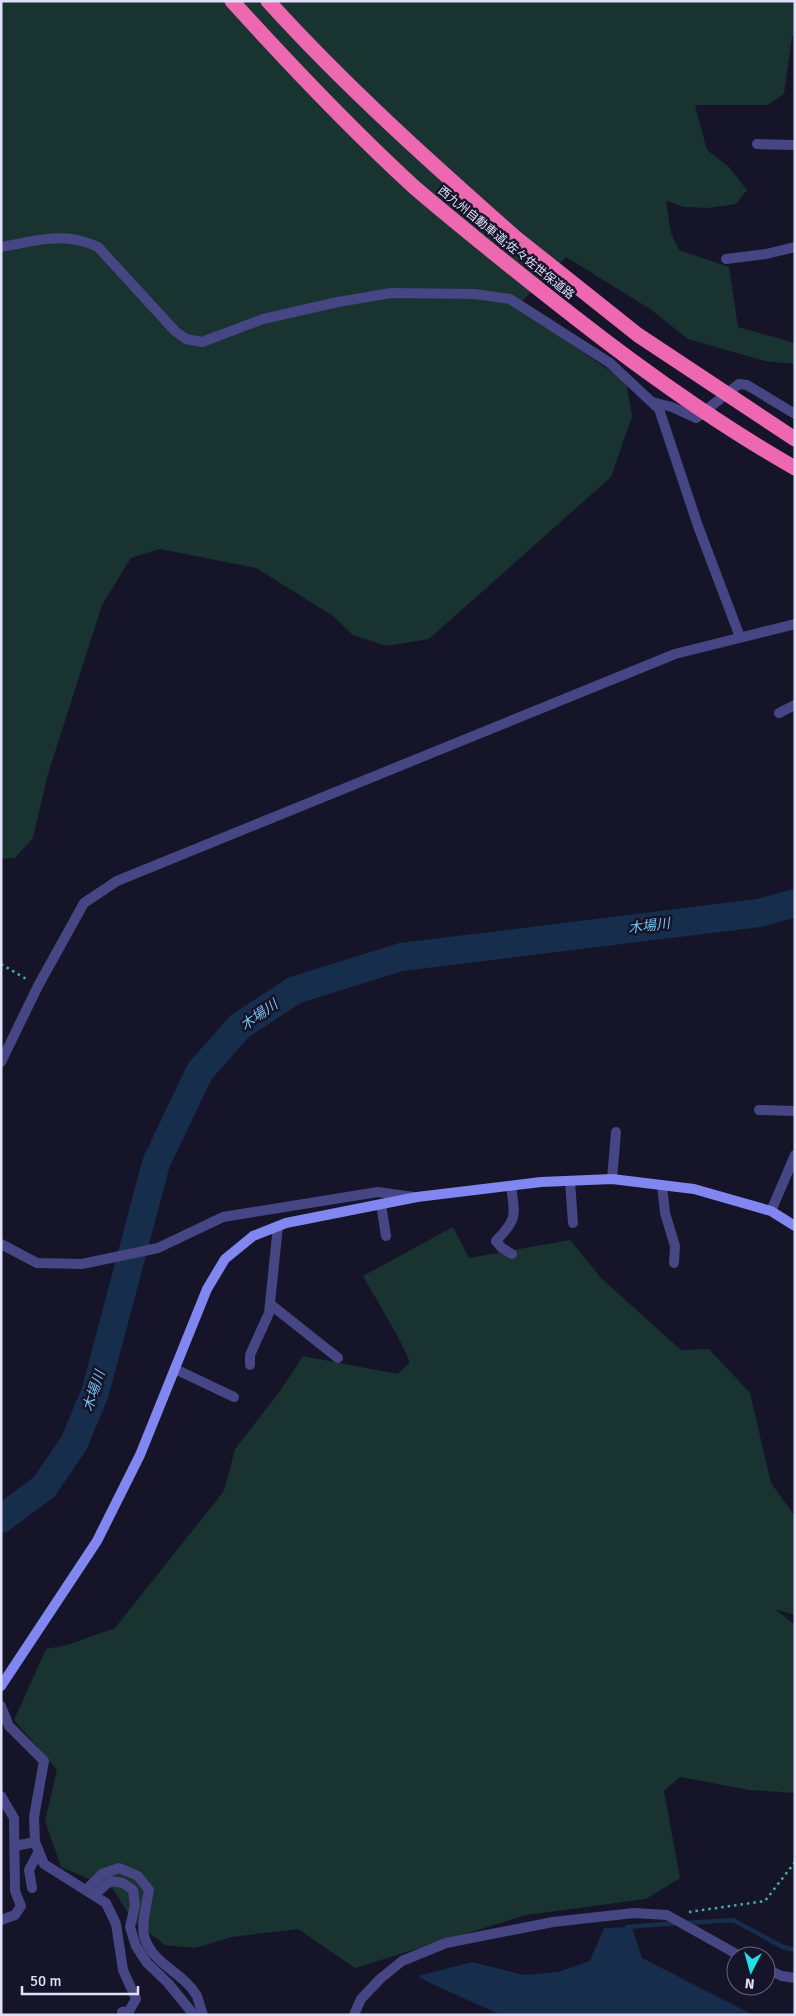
<svg xmlns="http://www.w3.org/2000/svg" width="796" height="2016" viewBox="0 0 796 2016" font-family="Signika,'Noto Sans JP',sans-serif">
  <style>
    .green { fill: #183330 }
    .water { fill: #162d4c }
    .lines { fill: none; stroke-linecap: round; stroke-linejoin: round }
    .stream { stroke: #162d4c; stroke-width: 4.5 }
    .river { stroke: #162d4c; stroke-width: 28 }
    .path { stroke: #3fb0a2; stroke-width: 2.5; stroke-dasharray: 2.5 4; stroke-linecap: butt }
    .street { stroke: #454683; stroke-width: 10 }
    .secondary { stroke: #8286f1; stroke-width: 10 }
    .highway { stroke: #ee68b1; stroke-width: 15 }
    .highway-bridge { stroke: #ee68b1; stroke-width: 15 }
    .labels { text-anchor: middle; dominant-baseline: central; stroke-width: 5; stroke-linejoin: round; paint-order: stroke }
    .street-label { font-size: 12px; fill: #e1e0fb; stroke: #161429 }
    .water-label { font-size: 14px; font-style: italic; fill: #7ac0f0; stroke: #161429 }
  </style>
  <rect width="100%" height="100%" fill="#161429"/>
  <g class="green">
    <polygon points="1,1 795,1 795,35 792,37 784,94 767,105 695,105 707,150 728,166 747,190 736,204 708,208 685,207 666,201 671,233 679,250 729,267 738,327 795,343 795,364 765,361 688,339 650,309 566,257 517,306 626,382 632,416 611,477 429,639 387,646 353,635 333,616 256,568 160,549 131,558 102,605 48,774 33,838 15,858 1,859"/>
    <polygon points="453,1227 469,1258 570,1240 602,1279 681,1350 709,1349 750,1393 771,1483 795,1516 795,1615 775,1609 795,1625 795,1793 749,1790 680,1777 664,1791 680,1878 646,1899 526,1915 355,1968 298,1929 232,1937 195,1948 165,1945 133,1921 113,1889 61,1867 45,1821 57,1770 14,1720 46,1649 67,1645 115,1628 224,1491 235,1449 280,1391 303,1356 398,1374 410,1362 397,1335 363,1276"/>
  </g>
  <polygon class="water" points="632,1927 642,1958 753,2015 501,2015 430,1983 418,1976 472,1962 524,1975 558,1972 590,1961 604,1928"/>
  <g class="lines">
    <g class="stream">
      <polyline points="685,1923 733,1920 783,1947 795,1950"/>
      <polyline points="627,1927 677,1923"/>
    </g>
    <polyline class="river" points="1,1519 44,1487 74,1443 95,1393 156,1163 200,1071 240,1026 295,990 401,957 759,913 795,903"/>
    <g class="path">
      <polyline points="1,964 28,980"/>
      <polyline points="689,1912 765,1901 795,1862"/>
    </g>
    <g class="street">
      <polyline points="757,144 795,145"/>
      <path d="M1,247C36,241 64,231 98,247L175,331L186,339L202,342L263,319L338,302L391,293L475,294L510,299L610,363L659,409L698,526L740,637"/>
      <polyline points="726,259 766,254 795,247"/>
      <polyline points="652,402 672,407 696,418 739,384 747,385 795,414"/>
      <polyline points="779,713 795,705"/>
      <polyline points="1,1062 38,986 84,903 117,881 675,654 795,624"/>
      <polyline points="759,1110 795,1111"/>
      <polyline points="612,1179 616,1132"/>
      <polyline points="570,1181 573,1223"/>
      <polyline points="662,1185 665,1213 675,1246 674,1263"/>
      <path d="M511,1186C515,1216 518,1218 496,1241L502,1248L512,1254"/>
      <polyline points="381,1204 386,1236"/>
      <polyline points="771,1211 795,1155"/>
      <polyline points="1,1244 37,1263 82,1264 158,1248 223,1217 378,1192 413,1197"/>
      <polyline points="270,1304 338,1358"/>
      <polyline points="250,1365 250,1355 269,1313 278,1226"/>
      <polyline points="175,1369 234,1397"/>
      <polyline points="1,1706 9,1726 44,1761 34,1817 35,1842 44,1864 106,1903 116,1924 123,1970 136,1999 129,2011 122,2012"/>
      <polyline points="1,1796 14,1818 15,1891 21,1906 15,1915 1,1920"/>
      <polyline points="15,1846 35,1842"/>
      <polyline points="32,1888 29,1870 39,1851"/>
      <path d="M86,1890L102,1874L119,1868L138,1876L149,1890C147,1903 140,1927 145,1939C154,1965 184,1973 197,1996C199,2002 201,2009 203,2015"/>
      <polyline points="94,1895 110,1881 123,1883 133,1890 135,1905 130,1927 136,1946 147,1963 168,1983 194,2015"/>
      <polyline points="766,1969 782,1976 795,1978"/>
      <polyline points="354,2015 361,1999 380,1979 402,1961 446,1943 553,1922 634,1913 667,1915 740,1956"/>
    </g>
    <polyline class="secondary" points="1,1686 97,1541 140,1455 207,1289 225,1259 253,1236 286,1223 417,1197 541,1182 612,1179 694,1189 771,1211 795,1226"/>
    <g class="highway">
      <path d="M232,1C290,65 350,128 414,187C435,205 457,223 479,241"/>
      <path d="M268,1C345,86 430,162 516,238"/>
    </g>
    <g class="highway-bridge">
      <polyline points="516,238 638,335 795,439"/>
      <path d="M479,241C580,323 681,403 795,468"/>
    </g>
  </g>
  <g class="labels">
    <g class="street-label">
      <text transform="translate(506 243) rotate(39)">西九州自動車道;佐々佐世保道路</text>
    </g>
    <g class="water-label">
      <text transform="translate(649 926) rotate(-7)">木場川</text>
      <text transform="translate(259 1015) rotate(-35)">木場川</text>
      <text transform="translate(94 1391) rotate(-72)">木場川</text>
    </g>
  </g>
  <rect width="796" height="2016" fill="none" stroke="#e1e0fb" stroke-width="5"/>
  <g transform="translate(751 1971) rotate(186)"><circle r="24" fill="#161429" stroke="#67667d"/>
  <path d="M0-4L9 19L0 12L-9 19Z" fill="#22dee6"/>
  <text y="-8" font-size="14" font-weight="bold" text-anchor="middle" fill="#e1e0fb">N</text>
  </g>
  <path d="M22 1986v8h116v-8" fill="none" stroke="#e1e0fb" stroke-width="2.5"/>
  <text x="30" y="1986" font-size="15" fill="#e1e0fb" stroke="#161429" stroke-width="4" paint-order="stroke">50 m</text>
</svg>
